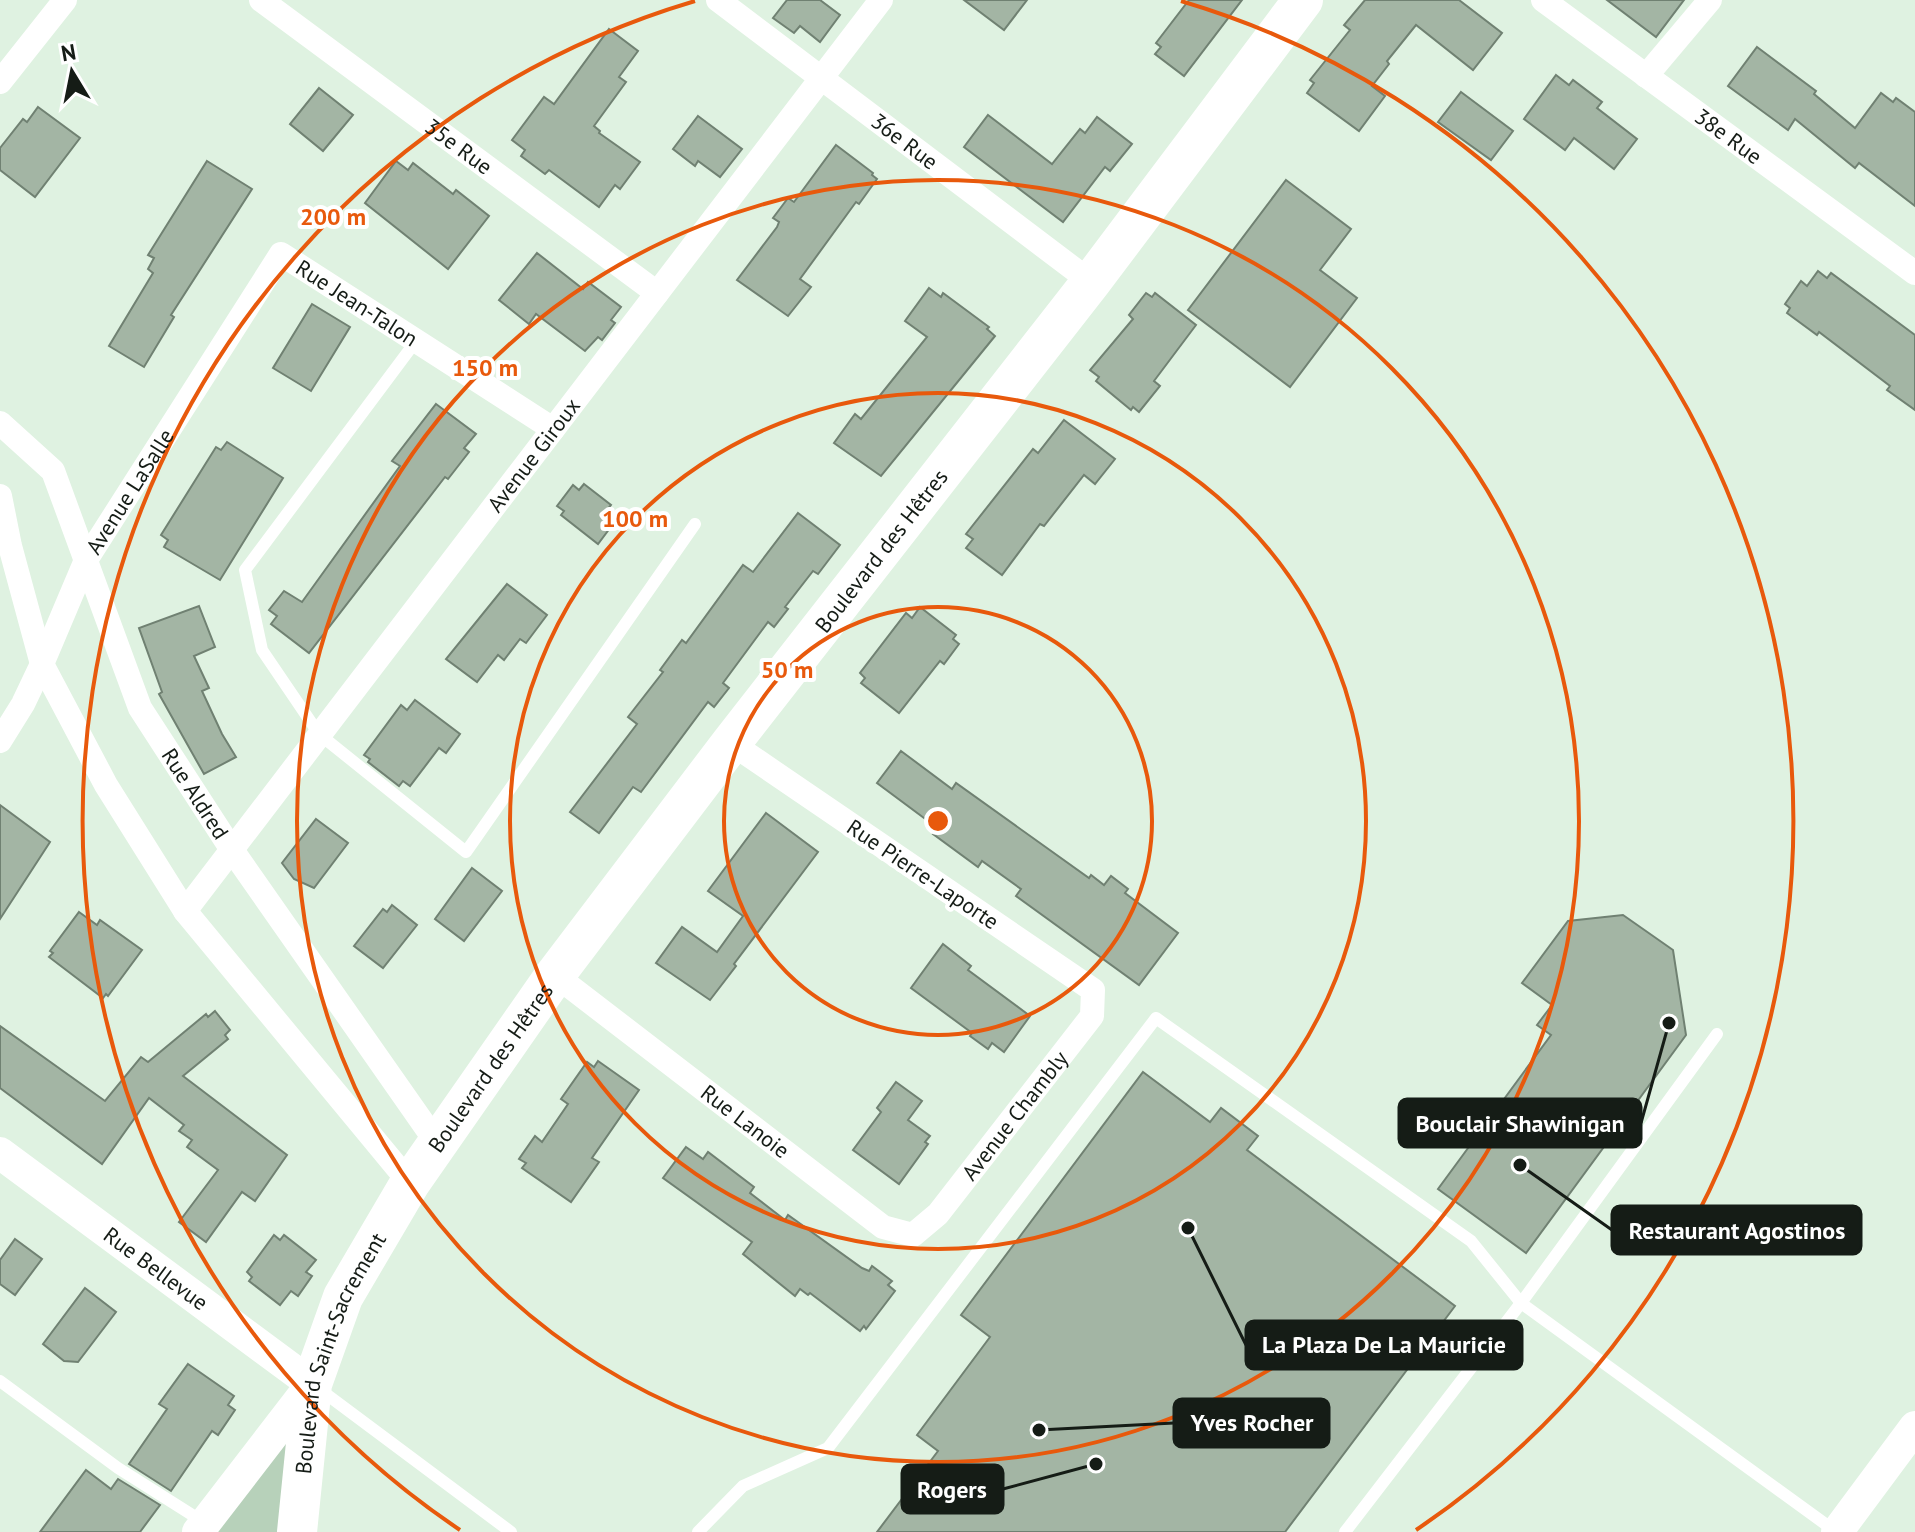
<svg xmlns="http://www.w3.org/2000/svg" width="1915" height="1532" viewBox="0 0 1915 1532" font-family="'PT Sans',sans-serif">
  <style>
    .green { fill: #b7d1ba }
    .building { fill: #a3b5a4; stroke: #708172; stroke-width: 2 }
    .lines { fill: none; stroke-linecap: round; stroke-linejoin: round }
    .service { stroke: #fff; stroke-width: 12 }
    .minor { stroke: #fff; stroke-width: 24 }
    .tertiary { stroke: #fff; stroke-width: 32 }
    .primary { stroke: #fff; stroke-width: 40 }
    .ring { fill: none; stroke: #e8590c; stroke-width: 4 }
    .labels { text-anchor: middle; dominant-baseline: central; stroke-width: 8; stroke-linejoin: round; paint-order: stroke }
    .street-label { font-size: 22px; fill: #151c16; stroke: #fff }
    .centre { fill: #e8590c; stroke: #fff; stroke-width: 4 }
    .ring-label { font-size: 24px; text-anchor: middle; font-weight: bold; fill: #e8590c; stroke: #fff; stroke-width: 8; stroke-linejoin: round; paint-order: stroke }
    .leader { fill: none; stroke: #151c16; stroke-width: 3 }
    .callout-dot { fill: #151c16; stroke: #fff; stroke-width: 3 }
    .callout { fill: #151c16; stroke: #151c16; stroke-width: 3 }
    .callout-label { font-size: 24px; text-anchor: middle; font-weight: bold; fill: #fff }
  </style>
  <rect width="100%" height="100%" fill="#dff2e1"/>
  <polygon class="green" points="312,1384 297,1532 203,1532"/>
  <g class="building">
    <polygon points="787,0 820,0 840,15 820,42 800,26 794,33 773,18"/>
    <polygon points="964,0 1027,0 1004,30"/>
    <polygon points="1189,0 1242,0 1184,76 1155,54 1161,47 1156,43"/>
    <polygon points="1365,0 1459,0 1502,33 1473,70 1416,25 1387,61 1389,64 1372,86 1385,96 1359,131 1307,93 1314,83 1310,80 1350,30 1344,25"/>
    <polygon points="1607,0 1684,0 1656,37"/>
    <polygon points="609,29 638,51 619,77 626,82 594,126 600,131 599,133 640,162 620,189 615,185 599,207 549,170 545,174 521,156 525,150 512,140 544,97 554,104"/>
    <polygon points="1757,47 1816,91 1814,94 1855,128 1881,93 1893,102 1896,98 1915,112 1915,206 1859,163 1855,168 1795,119 1788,130 1728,86"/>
    <polygon points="1556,75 1569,85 1573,80 1602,102 1597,108 1637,139 1614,169 1574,138 1565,150 1524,119"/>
    <polygon points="319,88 353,115 323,151 290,124"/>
    <polygon points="1461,92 1513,131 1491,160 1438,122"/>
    <polygon points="38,107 80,138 35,197 0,170 0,148 23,119 27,122"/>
    <polygon points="988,115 1052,164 1080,129 1085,133 1097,117 1132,144 1110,171 1105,167 1063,222 964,147"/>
    <polygon points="698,116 742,149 720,177 698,161 695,166 673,149"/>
    <polygon points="836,145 873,173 872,175 877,179 859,204 856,202 800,279 811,287 788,316 737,280 777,227 779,222 773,218 788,198 794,202"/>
    <polygon points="207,161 252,189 171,315 174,317 144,367 109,346 153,273 148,269 154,258 148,255"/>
    <polygon points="396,161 408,170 413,163 453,194 456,190 489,216 448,269 365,203"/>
    <polygon points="1286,180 1351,229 1320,270 1357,298 1290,387 1188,310"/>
    <polygon points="537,253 583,289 588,282 621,307 611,320 615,323 602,340 598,337 585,351 536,314 529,324 499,300"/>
    <polygon points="1818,271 1827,278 1831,273 1915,335 1915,410 1887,390 1890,386 1819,332 1817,335 1787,313 1790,308 1785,304 1801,281 1807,286"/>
    <polygon points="929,288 941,297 943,293 989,327 987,329 995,336 881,476 834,443 855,414 861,419 927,337 905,321"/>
    <polygon points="1146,293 1152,297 1155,293 1196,325 1154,381 1160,386 1139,412 1133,407 1131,410 1096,381 1099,377 1090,370 1133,319 1129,315"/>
    <polygon points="312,304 350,327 311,391 273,368"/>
    <polygon points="436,404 476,434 464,448 469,452 448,479 445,477 309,653 271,624 277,616 269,610 284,591 302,602 400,466 392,461"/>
    <polygon points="1064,420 1115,459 1095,484 1084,475 1044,526 1040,524 1002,575 966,548 973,539 966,534 1033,449 1038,453"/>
    <polygon points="227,442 283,478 220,580 164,547 168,540 161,535 216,447 221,450"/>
    <polygon points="584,484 611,505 602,516 613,524 598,544 561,515 564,511 557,506 573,485 579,490"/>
    <polygon points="798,513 840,545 818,574 813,571 785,607 788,609 774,627 768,622 723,683 729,688 714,707 708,702 641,792 633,787 599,833 570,812 637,724 628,717 663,672 660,670 682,640 686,643 743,565 753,572"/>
    <polygon points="507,584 547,615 526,643 520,639 504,660 498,655 477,682 446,659"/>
    <polygon points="199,606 215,647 194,656 209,688 202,691 222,734 236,757 204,774 159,694 162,692 139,628"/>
    <polygon points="920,607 956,635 953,639 959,644 944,664 940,661 899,713 861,683 865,678 860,673 906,613 912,618"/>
    <polygon points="415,700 460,734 446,753 439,748 410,786 403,781 399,786 368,762 370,759 364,755 401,705 407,710"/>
    <polygon points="901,751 952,789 956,783 1089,878 1091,875 1104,885 1111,876 1128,889 1125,893 1178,933 1139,985 1016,896 1021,889 982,861 978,867 933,834 937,829 928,821 877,783"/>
    <polygon points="0,805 50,842 0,919"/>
    <polygon points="766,813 818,852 734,964 736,966 710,1000 656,963 682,927 717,952 743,916 708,891"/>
    <polygon points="316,819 348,843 314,888 294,879 282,863"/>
    <polygon points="472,868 502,891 464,941 435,919"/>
    <polygon points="392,905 417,925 383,968 354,946 383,909 387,912"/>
    <polygon points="79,912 97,925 100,920 142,950 108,996 106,994 103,998 49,957 53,953 50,951"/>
    <polygon points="1623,915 1673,950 1686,1035 1526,1253 1438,1189 1551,1035 1537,1025 1552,1005 1522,983 1568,921"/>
    <polygon points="943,944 971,966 968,970 1030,1016 1004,1052 992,1043 988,1049 970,1036 972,1033 911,988"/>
    <polygon points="215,1011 230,1030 225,1035 228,1039 183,1076 287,1155 255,1201 242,1192 206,1242 179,1222 218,1170 187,1147 192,1140 179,1131 184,1125 149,1098 102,1164 0,1088 0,1026 105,1101 141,1057 148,1062 206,1014 208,1017"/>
    <polygon points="598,1061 639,1090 592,1158 599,1162 571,1202 522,1168 526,1163 519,1159 535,1136 542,1142 568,1104 561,1099 587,1062 594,1067"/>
    <polygon points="1143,1072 1210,1122 1221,1108 1258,1136 1247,1150 1455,1306 1285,1532 877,1532 938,1451 917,1435 990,1337 961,1315"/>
    <polygon points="896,1082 922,1101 908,1120 930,1136 925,1142 928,1144 899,1184 853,1150 881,1112 877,1108"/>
    <polygon points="686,1147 703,1159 708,1152 754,1187 750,1193 785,1220 788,1215 862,1268 869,1271 872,1266 892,1281 888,1285 895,1291 866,1329 864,1326 860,1331 810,1293 808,1295 800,1289 795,1296 743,1254 752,1242 663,1178"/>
    <polygon points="274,1235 280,1240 284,1235 316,1260 306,1272 312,1276 298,1296 291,1291 280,1305 249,1281 252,1277 247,1272"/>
    <polygon points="15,1239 42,1259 15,1295 0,1284 0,1260"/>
    <polygon points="85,1288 116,1312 78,1362 64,1361 43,1344"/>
    <polygon points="188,1364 234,1396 228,1405 235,1410 218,1435 212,1431 171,1491 129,1464 167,1409 159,1404"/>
    <polygon points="86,1470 111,1489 118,1479 160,1505 140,1532 40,1532"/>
  </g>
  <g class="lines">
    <g class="service">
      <polyline points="416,341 245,570 262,650 319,734 466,852 695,524"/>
      <polyline points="0,1381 118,1468 205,1523"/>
      <polyline points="318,1388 511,1532"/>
      <polyline points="698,1532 743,1486 828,1448 1156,1018 1471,1241 1521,1303 1835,1531"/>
      <polyline points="1345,1532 1521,1303 1717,1034"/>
    </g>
    <g class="minor">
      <path id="s1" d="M261,0L657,293"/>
      <path id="s2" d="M718,0L1091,282"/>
      <path id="s3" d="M1543,0L1915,273"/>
      <polyline points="1646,76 1710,0"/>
      <polyline points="0,82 65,0"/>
      <path id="s4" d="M0,423L53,471L140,708L232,850L437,1143"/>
      <polyline points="0,496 10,546 42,664 106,785 185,911 410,1183"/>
      <path id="s5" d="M0,741L23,704L42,664L86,560L281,254L553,429"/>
      <path id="s6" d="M185,911L881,0"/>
      <path id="s7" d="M555,975L883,1227L913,1235L938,1214L1092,1016L1093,990L731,743"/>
    </g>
    <g class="tertiary">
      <path id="s8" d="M0,1153L312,1384L198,1532"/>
      <polyline points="1837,1532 1915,1427"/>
    </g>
    <path class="primary" id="s9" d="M297,1532L312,1384L343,1297L410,1183L555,975L731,743L1091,282L1303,0"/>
  </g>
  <g class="ring">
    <circle cx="938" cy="821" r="214"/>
    <circle cx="938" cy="821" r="428"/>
    <circle cx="938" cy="821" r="641"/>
    <path d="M460 1530A855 855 0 0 1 695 1M1181 1A855 855 0 0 1 1416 1530"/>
  </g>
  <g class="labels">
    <g class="street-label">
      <text stroke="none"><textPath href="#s3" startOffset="230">38e Rue</textPath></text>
      <text stroke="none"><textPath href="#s2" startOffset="234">36e Rue</textPath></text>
      <text stroke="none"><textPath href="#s1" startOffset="246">35e Rue</textPath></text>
      <text stroke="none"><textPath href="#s5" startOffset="654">Rue Jean-Talon</textPath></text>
      <text stroke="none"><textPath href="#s6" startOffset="574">Avenue Giroux</textPath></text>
      <text stroke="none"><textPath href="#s5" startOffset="282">Avenue LaSalle</textPath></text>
      <text stroke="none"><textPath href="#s9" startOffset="1162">Boulevard des Hêtres</textPath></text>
      <text stroke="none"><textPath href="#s4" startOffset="426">Rue Aldred</textPath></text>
      <text transform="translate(923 874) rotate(34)">Rue Pierre-Laporte</text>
      <text stroke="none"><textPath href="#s9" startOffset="514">Boulevard des Hêtres</textPath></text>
      <text stroke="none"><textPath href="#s7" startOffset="602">Avenue Chambly</textPath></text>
      <text stroke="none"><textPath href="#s7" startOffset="240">Rue Lanoie</textPath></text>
      <text stroke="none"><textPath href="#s8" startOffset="194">Rue Bellevue</textPath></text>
      <text stroke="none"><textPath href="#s9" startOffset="186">Boulevard Saint-Sacrement</textPath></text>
    </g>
  </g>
  <circle cx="938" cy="821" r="12" class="centre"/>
  <g class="ring-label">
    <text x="333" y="225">200 m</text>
    <text x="485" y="376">150 m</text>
    <text x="635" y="527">100 m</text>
    <text x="787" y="678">50 m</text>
  </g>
  <path class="leader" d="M1669 1023L1641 1123M1520 1165L1612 1230M1188 1228L1246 1345M1039 1430L1174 1423M1096 1464L1003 1489"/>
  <g class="callout-dot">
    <circle cx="1669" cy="1023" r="8"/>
    <circle cx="1520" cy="1165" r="8"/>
    <circle cx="1188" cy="1228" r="8"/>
    <circle cx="1039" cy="1430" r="8"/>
    <circle cx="1096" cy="1464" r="8"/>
  </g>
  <g class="callout">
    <rect x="1399" y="1099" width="242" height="48" rx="8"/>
    <rect x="1612" y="1206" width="249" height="48" rx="8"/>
    <rect x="1246" y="1321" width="276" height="48" rx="8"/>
    <rect x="1174" y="1399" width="155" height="48" rx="8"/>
    <rect x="902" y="1465" width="101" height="48" rx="8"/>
  </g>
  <g class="callout-label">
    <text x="1520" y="1132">Bouclair Shawinigan</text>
    <text x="1737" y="1239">Restaurant Agostinos</text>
    <text x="1384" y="1353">La Plaza De La Mauricie</text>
    <text x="1252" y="1431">Yves Rocher</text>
    <text x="952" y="1498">Rogers</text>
  </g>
  <g transform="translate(72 72) rotate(350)" stroke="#ffffff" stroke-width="6" paint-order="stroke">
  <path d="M0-6L14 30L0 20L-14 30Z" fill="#151c16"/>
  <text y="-12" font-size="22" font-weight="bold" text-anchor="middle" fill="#151c16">N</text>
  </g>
</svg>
